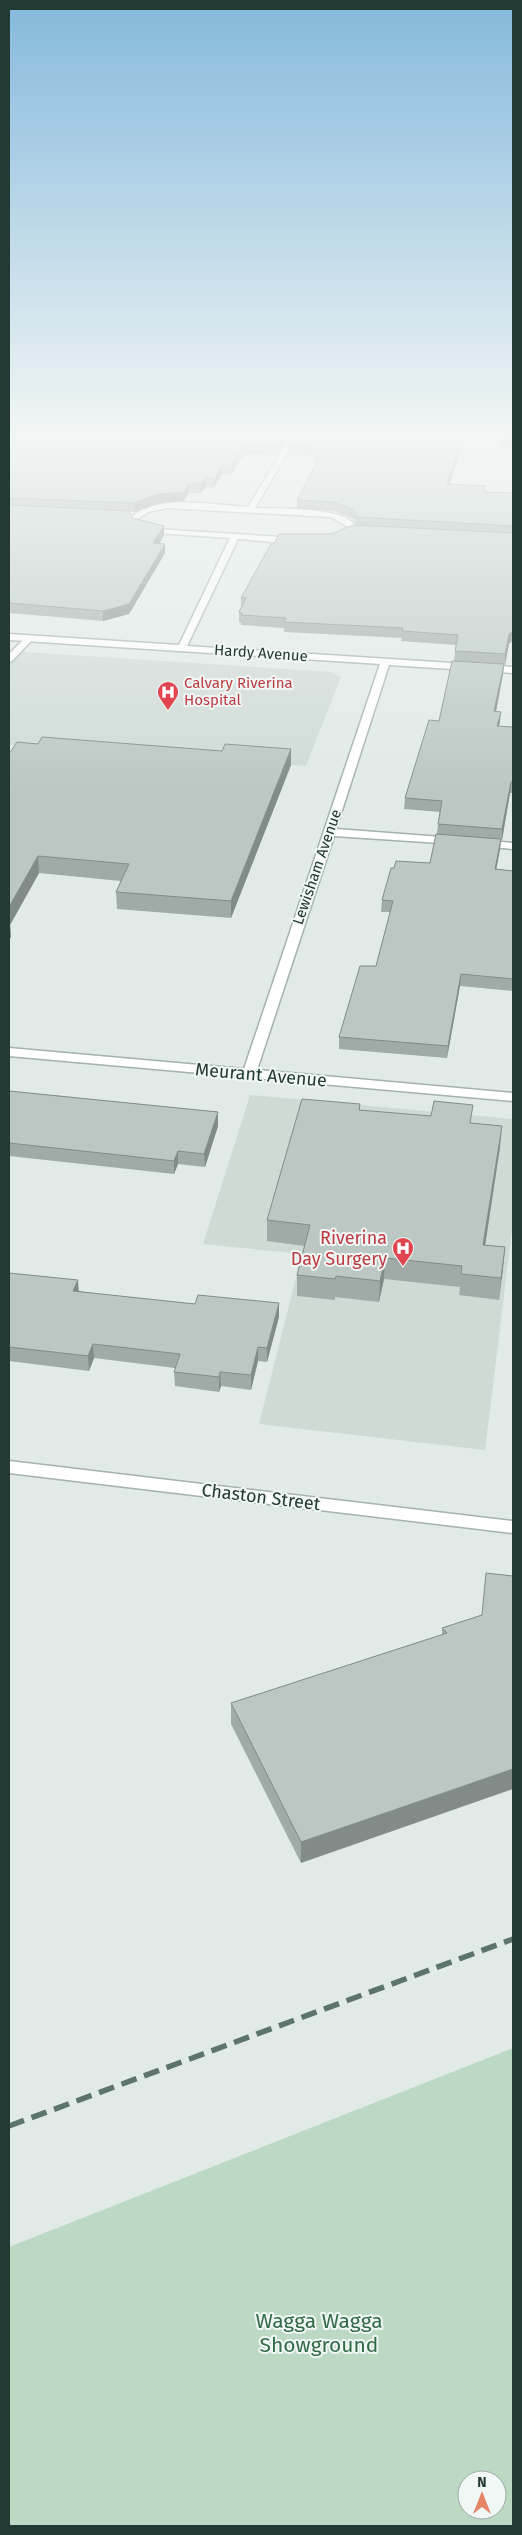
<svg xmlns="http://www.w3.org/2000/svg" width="522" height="2535" viewBox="0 0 522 2535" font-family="'Fira Sans',sans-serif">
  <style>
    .built { fill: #cfdad5 }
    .green { fill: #bcd9c4; fill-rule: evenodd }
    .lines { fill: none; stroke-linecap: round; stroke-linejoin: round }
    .service-casing { stroke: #a4b1ad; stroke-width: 3 }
    .minor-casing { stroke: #a4b1ad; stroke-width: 3 }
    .trunk-casing { stroke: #bdc4c2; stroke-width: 18 }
    .service { fill: #fff; fill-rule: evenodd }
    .minor { fill: #fff; fill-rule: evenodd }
    .trunk { stroke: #4e7e74; stroke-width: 15 }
    .rail { stroke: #5d746e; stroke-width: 5.5; stroke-dasharray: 16 8; stroke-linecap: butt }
    .wall { fill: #a0aba7 }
    .shaded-wall { fill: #828b88 }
    .building { fill: #bac7c2; stroke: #828b88 }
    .labels { text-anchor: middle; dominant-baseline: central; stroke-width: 4; stroke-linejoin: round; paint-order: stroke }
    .far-street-label { font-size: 15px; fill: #233933; stroke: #f1f7f4 }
    .far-health-label { font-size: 15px; fill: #be3a42; stroke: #f1f7f4; text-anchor: start }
    .street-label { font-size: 18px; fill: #233933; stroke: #f1f7f4 }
    .health-label { font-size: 18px; fill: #be3a42; stroke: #f1f7f4; text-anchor: end }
    .near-park-label { font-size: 21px; fill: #316c48; stroke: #f1f7f4 }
  </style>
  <rect width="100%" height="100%" fill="#e1eae6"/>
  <g class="built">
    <polygon points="9,651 331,672 341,677 306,766 9,745"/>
    <polygon points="250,1095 513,1119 513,1222 485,1450 259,1424 302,1254 203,1244"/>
  </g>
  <path class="green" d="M513,2048V2526H9V2247ZM467,2480H497V2510H467Z"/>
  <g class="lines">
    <g class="service-casing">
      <polygon id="service" points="27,636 34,638 12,661 9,662 9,654"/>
    </g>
    <g class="minor-casing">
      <g id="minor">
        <path d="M289,439H296L255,508C277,509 346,506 356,527C338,554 267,540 238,539L187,646L513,667V673L389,665L336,829L455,838L460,841L455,844L334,836L257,1070L513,1093V1101L9,1056V1048L244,1069L380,664L9,640V634L179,645L230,538L155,533L133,526L130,519C152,493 217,505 248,507ZM167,508L331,517L348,527L338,535L313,539L156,529L139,523L138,519L148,512Z"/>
        <polygon points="480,840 513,843 513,849 476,845 476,841"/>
        <polygon points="9,1461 513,1521 513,1533 9,1473"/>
      </g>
    </g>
    <g class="trunk-casing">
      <polyline id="trunk" points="506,439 513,439"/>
    </g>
    <use href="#service" class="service"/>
    <use href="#minor" class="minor"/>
    <use href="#trunk" class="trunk"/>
    <polyline class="rail" points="9,2126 513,1939"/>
  </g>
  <g class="wall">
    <polygon points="9,439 287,439 277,455 247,454 244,458 241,458 231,475 222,474 214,488 206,487 200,493 189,493 184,501 159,503 135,512 130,512 132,518 164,526 164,535 159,543 165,553 129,614 103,621 9,613"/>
    <polygon points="293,439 449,484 485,492 513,493 513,642 511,642 509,644 505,665 504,665 503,674 496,711 500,722 499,726 513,727 513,793 510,793 502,840 501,840 496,869 513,871 513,991 460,986 447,1058 339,1049 339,1037 376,966 390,912 381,912 382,900 394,868 430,863 437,834 438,824 440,812 404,809 405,798 439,721 454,661 455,651 456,645 401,641 402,638 284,632 284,628 241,625 241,623 239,622 239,612 241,607 241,598 274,544 331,534 356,526 354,519 333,511 297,509 297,500 316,464 314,464 314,457 288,456 288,447"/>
    <polygon points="38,744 222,751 291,749 291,765 231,918 117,909 116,892 121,881 39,873 10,925 11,937 9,940 9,754"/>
    <polygon points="9,1091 218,1112 218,1126 205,1167 178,1164 174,1174 9,1156"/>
    <polygon points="360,1104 360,1110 472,1123 500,1147 485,1245 505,1247 499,1300 459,1295 460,1287 384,1279 379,1302 335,1297 335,1300 297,1296 297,1275 305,1246 267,1241 267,1220"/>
    <polygon points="9,1273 78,1280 78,1291 279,1317 267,1362 258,1361 251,1390 221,1386 219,1392 175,1386 174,1372 175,1368 94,1358 89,1371 9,1361"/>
    <polygon points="513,1576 301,1863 231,1724 231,1703 442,1635 442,1628 482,1615"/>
  </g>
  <g class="shaded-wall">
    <polygon points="282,439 287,439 277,455 277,446"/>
    <polygon points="462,439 464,439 447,493 447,484"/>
    <polygon points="247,445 247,454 244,458 244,449"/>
    <polygon points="241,449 241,458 231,475 231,466"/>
    <polygon points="222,466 222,474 214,488 214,479"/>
    <polygon points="206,478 206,487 200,493 200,484"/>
    <polygon points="189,484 189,493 184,501 159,503 135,512 134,503 158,494"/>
    <polygon points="164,526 164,535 154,553 153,543"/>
    <polygon points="165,544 165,553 129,614 103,621 103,611"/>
    <polygon points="512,632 511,642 509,644 505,665 505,654 509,634"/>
    <polygon points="504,664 503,674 494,722 494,711"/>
    <polygon points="501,712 500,722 496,736 497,726"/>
    <polygon points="291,749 291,765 231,918 231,901"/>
    <polygon points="511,782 510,793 502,840 502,829"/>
    <polygon points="501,839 500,850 494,881 495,869"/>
    <polygon points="38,856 39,873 10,925 11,937 9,940 9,907"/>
    <polygon points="461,974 460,986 447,1058 448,1046"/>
    <polygon points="218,1112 218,1126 205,1167 204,1154"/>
    <polygon points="502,1126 500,1147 482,1266 483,1245"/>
    <polygon points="178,1151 178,1164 174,1174 174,1161"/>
    <polygon points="505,1247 503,1269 499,1300 501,1278"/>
    <polygon points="385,1258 384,1279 379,1302 380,1281"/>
    <polygon points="78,1280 79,1294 73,1291"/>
    <polygon points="279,1303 279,1317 267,1362 267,1348"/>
    <polygon points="93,1344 94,1358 89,1371 88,1356"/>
    <polygon points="258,1347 258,1361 251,1390 251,1375"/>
    <polygon points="220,1372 221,1386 219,1392 219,1377"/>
    <polygon points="513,1769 513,1789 301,1863 301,1842"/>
  </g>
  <g class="building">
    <polygon points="9,439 282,439 277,446 247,445 244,449 241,449 231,466 222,466 214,479 206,478 200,484 189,484 184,492 158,494 134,503 9,498"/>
    <polygon points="293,439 462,439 447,484 486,486 484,492 513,493 513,526 357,517 354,510 333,502 297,500 320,456 314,455 318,448 288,447"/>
    <polygon points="9,505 129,511 132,518 164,526 153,543 165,544 129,604 103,611 9,603"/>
    <polygon points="353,525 513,533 513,632 509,634 505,654 455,651 458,635 402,631 403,628 284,622 286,618 241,615 242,613 239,612 246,598 241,598 271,544 274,544 279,534 331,534"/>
    <polygon points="452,661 504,664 494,711 501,712 497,726 513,727 513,782 511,782 502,829 438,824 442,801 405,798 429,720 439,721"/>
    <polygon points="42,737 222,751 225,744 291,749 231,901 116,892 129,864 38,856 9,907 9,754 17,742 38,744"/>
    <polygon points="436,834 501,839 495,869 513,871 513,979 461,974 448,1046 339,1037 360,966 376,966 393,901 382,900 391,868 394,868 396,861 430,863"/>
    <polygon points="9,1091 218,1112 204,1154 178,1151 174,1161 9,1143"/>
    <polygon points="302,1099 360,1104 359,1110 431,1116 434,1101 473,1105 470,1123 502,1126 483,1245 505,1247 501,1278 461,1274 462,1266 385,1258 380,1281 336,1276 335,1279 297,1275 310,1225 267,1220"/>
    <polygon points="9,1273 78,1280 73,1291 195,1304 198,1295 279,1303 267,1348 258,1347 251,1375 220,1372 219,1377 174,1372 180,1354 93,1344 88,1356 9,1347"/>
    <polygon points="486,1573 513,1576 513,1769 301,1842 231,1703 447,1633 442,1628 482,1615"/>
  </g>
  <linearGradient id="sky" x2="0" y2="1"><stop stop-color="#84b9dc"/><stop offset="0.55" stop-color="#f2f6f4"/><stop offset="1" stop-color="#f2f6f4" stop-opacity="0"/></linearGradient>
  <rect width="522" height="793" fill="url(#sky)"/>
  <defs>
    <g id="hospital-pin" transform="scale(1.125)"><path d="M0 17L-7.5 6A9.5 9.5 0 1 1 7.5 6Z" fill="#e0444e" stroke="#f1f7f4"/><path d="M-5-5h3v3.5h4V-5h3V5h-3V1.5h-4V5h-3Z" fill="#fff"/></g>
  </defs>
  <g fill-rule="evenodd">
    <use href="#hospital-pin" x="168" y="692"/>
    <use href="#hospital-pin" x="403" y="1248"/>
  </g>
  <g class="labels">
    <g class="far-street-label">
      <text transform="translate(261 653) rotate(4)">Hardy Avenue</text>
      <text transform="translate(317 867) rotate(-71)">Lewisham Avenue</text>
    </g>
    <g class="far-health-label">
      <text x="184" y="683">Calvary Riverina<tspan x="184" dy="17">Hospital</tspan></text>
    </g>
    <g class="street-label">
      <text transform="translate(261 1075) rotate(5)">Meurant Avenue</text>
      <text transform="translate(261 1497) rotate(7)">Chaston Street</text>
    </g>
    <g class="health-label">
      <text x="387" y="1238">Riverina<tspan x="387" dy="21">Day Surgery</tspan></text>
    </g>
    <g class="near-park-label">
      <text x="319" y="2321">Wagga Wagga<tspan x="319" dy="24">Showground</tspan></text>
    </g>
  </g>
  <rect width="522" height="2535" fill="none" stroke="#233933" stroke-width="20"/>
  <g transform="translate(482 2495)"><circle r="24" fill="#f1f7f4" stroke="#9faba7"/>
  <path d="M0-4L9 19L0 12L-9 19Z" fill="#e48565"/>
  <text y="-8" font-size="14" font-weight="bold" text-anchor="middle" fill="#233933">N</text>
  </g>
</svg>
